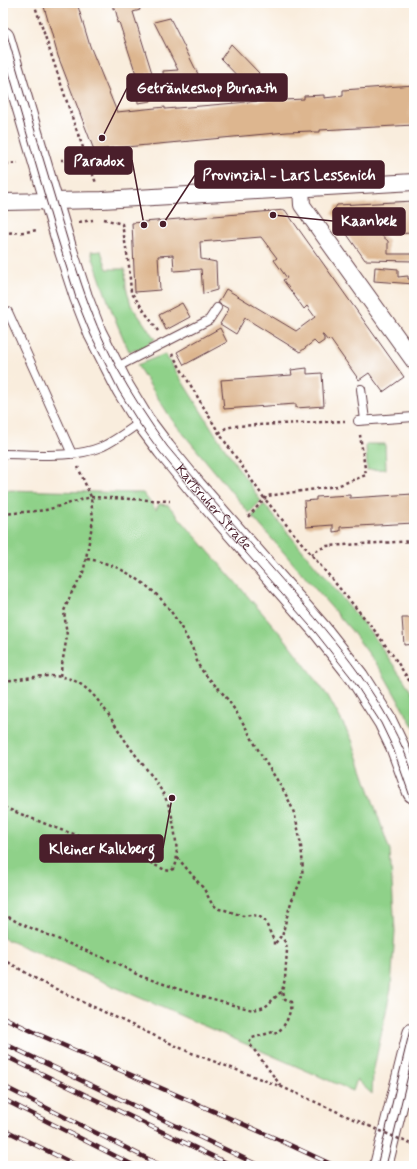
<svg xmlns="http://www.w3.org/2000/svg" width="417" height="1169" viewBox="0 0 417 1169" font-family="Mynerve,sans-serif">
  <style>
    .green { fill: #8fd189; stroke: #6c785a }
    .building { fill: #ddb68f; fill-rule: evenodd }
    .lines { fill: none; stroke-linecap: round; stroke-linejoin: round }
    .lane-casing { stroke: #643e46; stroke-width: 10 }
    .street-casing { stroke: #643e46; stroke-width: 18 }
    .secondary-casing { stroke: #643e46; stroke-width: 24 }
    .path { stroke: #643e46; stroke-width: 2.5; stroke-dasharray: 3 3; stroke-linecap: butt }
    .lane { stroke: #fff; stroke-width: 8 }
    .street { stroke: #fff; stroke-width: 16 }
    .secondary { stroke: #fff; stroke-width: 22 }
    .tram { stroke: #4a1f2b; stroke-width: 1 }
    .rail-casing { stroke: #4a1f2b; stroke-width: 4.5 }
    .rail { stroke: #fff; stroke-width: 3; stroke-dasharray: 9; stroke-linecap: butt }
    .path-bridge { stroke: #643e46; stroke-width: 2.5; stroke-dasharray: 3 3; stroke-linecap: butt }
    .labels { text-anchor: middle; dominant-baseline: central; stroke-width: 3; stroke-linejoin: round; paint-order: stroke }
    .street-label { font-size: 14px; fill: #4a1f2b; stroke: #fff }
    .leader { fill: none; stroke: #4a1f2b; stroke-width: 1.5 }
    .callout-dot { fill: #4a1f2b; stroke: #fff; stroke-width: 1.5 }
    .callout { fill: #4a1f2b; stroke: #4a1f2b; stroke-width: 1.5 }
    .callout-label { font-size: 15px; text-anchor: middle; font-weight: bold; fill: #fff }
  </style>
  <rect width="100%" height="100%" fill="#fff"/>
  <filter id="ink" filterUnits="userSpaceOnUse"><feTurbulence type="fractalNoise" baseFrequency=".025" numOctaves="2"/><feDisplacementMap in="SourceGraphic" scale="8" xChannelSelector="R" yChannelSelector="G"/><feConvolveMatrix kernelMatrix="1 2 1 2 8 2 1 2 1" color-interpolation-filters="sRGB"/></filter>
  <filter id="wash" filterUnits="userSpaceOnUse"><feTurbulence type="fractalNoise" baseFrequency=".012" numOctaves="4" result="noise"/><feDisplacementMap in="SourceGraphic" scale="16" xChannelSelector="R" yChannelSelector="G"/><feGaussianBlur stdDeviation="0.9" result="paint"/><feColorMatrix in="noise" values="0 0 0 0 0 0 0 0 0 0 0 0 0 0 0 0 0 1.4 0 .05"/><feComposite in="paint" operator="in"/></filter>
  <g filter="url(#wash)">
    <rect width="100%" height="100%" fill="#f9eddd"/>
    <g class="green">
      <path d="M101,251L107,269H125L126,287L131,305L155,339L141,349L129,351C114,319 102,286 91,252Z"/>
      <polygon points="165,354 216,435 261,501 249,513 172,420 137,365"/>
      <polygon points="366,444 385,444 386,469 367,470"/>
      <polygon points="3,490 143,493 156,510 159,504 168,505 285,639 328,696 352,740 390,851 395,931 391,988 373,1073 372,1094 358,1081 357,1079 353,1091 3,938"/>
      <polygon points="264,504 371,633 404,680 414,697 414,728 381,670 351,630 252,516"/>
    </g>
    <g id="blocks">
      <g class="building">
        <polygon points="43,3 77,3 90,46 117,112 165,107 165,109 283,99 284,100 304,99 304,96 324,95 324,98 343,96 343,90 414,85 414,125 320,130 320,132 312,132 311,131 287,132 94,150 58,56"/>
        <polygon points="113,3 138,3 140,10 133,12 152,73 147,73 151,101 138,103 136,74 119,22 117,23 117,21 118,20 115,8 113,9"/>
        <polygon points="170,18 198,74 192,80 164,88 163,71 178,70 154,22"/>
        <polygon points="231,44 259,73 247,86 221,59"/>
        <path d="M414,201V261L365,260L332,213L337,205ZM411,233L413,254H388V241L381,235Z"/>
        <polygon points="285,210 404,377 383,392 369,373 359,380 330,339 328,341 323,335 322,335 324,338 324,341 318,345 314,341 300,352 245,318 236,334 220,324 229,309 218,303 226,289 296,331 315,317 307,306 304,309 283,280 287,278 274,260 277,258 261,237 200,242 201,259 216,262 217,290 203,294 201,269 174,271 173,255 158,256 160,290 135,292 132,223"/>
        <polygon points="375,267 398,269 398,277 408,276 408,279 412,279 413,271 414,271 414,284 374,281"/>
        <polygon points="182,303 190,317 166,330 159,315"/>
        <polygon points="220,328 227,342 184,365 177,352"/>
        <polygon points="307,368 307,374 322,373 324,406 296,408 296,404 224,409 221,380 292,375 291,370"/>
        <polygon points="413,494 414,523 340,527 340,531 333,532 333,525 306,527 304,501 316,500 316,497 350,495 350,498"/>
        <polygon points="402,618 414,618 414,644 404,645"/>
      </g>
    </g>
  </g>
  <g filter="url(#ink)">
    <use href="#blocks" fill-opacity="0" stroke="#643e46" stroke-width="1"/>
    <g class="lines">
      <g class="lane-casing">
        <g id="lane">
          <polyline points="3,314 8,312 72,454"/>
          <polyline points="113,369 209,320 217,308"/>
          <polyline points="361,389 365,420"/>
          <polyline points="358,421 414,417"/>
          <path d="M3,454C33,454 72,459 101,447C115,441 129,430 142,421"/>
        </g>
      </g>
      <g class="street-casing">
        <g id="street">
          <polyline points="301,188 302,205 414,361"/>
          <polyline points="3,202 102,200 414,182"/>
        </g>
      </g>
      <g class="secondary-casing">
        <g id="secondary">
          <path id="s1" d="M3,38L66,251L81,297L95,333L123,388L143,421L164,449L195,487L320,630L357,677L385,721L397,746L414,792"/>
          <polyline points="381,1166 414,1034"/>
        </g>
      </g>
      <g class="path">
        <polyline points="34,3 74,123 96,183"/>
        <polyline points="61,160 87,159"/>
        <polyline points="3,175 5,164 18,163"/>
        <polyline points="104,219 122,224 129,266 131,292 158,331"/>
        <polyline points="79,222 93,220"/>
        <polyline points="3,233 25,232 38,230"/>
        <polyline points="172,354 219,433 264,498 372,627 394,657 414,688"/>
        <polyline points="219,433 226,428 235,426 345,421"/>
        <polyline points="3,514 46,510 91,497 170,501"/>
        <polyline points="248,517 267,496 337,486 366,475 360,435"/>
        <polyline points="311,555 317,550 327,546 414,541"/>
        <path d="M87,559C115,563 140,578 160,598C173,612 183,630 191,646C195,652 196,660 199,666C207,679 221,689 230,703C243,721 253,741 264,760C277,780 292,800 297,824C300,838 304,861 302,875C300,886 293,895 290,906C287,916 284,927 282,938"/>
        <polyline points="60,676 67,636 64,611 72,592 82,576 84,569 93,520 91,497 78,467"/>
        <path d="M3,681C24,679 56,671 75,681C99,693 114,725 129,746C143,766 160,783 169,806C173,816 180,858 175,866C174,868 173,869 171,871L165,870L120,848L61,830L3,807"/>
        <polyline points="3,914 19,923 118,964 140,976 205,998 253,1010 265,1007 282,991 285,979 287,950 286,943 282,938 280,937 274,945 274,941 265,921 259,916 251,915 243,916 225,910 219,909 212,904 204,889 176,856"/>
        <polyline points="3,959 43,983 189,1052 282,1087 369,1126"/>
        <path d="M281,1086L249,1043L252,1038L273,1032L274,1034C285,1029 292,1013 290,1002L284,1000L282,992"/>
        <polyline points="411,1144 414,1145"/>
      </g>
      <use href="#lane" class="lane"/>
      <use href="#street" class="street"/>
      <use href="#secondary" class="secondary"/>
      <g class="tram">
        <path d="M3,21C20,80 37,139 55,198C72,255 88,314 117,368C132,395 149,421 167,446C206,493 246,538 286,584C337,643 389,702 414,777"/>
        <polyline points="3,52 54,227 76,298 91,335 119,391 139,423 160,452 192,491 316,633 353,680 381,723 393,748 414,808"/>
        <polyline points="377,1166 414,1013"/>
        <polyline points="386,1166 414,1051"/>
      </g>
      <g class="rail-casing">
        <g id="rail">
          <polyline points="3,1017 40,1035 277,1139 335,1166"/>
          <polyline points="3,1043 260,1166"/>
          <polyline points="3,1055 233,1166"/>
          <polyline points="3,1086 162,1166"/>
          <polyline points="3,1099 135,1166"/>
          <polyline points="3,1129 78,1166"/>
        </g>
      </g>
      <use href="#rail" class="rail"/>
      <polyline class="path-bridge" points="369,1126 411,1144"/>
    </g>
  </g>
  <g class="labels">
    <g class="street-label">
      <text stroke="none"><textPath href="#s1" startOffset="521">Karlsruher Straße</textPath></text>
    </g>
  </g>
  <path class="leader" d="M102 138L127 88M144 225L132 160M163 224L195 175M273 215L333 221M172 798L163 848"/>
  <g class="callout-dot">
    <circle cx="102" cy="138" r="4"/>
    <circle cx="144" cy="225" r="4"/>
    <circle cx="163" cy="224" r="4"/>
    <circle cx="273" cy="215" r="4"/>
    <circle cx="172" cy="798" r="4"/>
  </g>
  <g class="callout">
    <rect x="127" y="74" width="160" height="27" rx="4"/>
    <rect x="65" y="147" width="67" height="27" rx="4"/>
    <rect x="195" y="161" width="189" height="27" rx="4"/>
    <rect x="333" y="208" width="72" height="27" rx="4"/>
    <rect x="40" y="835" width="123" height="27" rx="4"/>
  </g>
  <g class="callout-label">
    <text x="207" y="93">Getränkeshop Burnath</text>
    <text x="99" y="166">Paradox</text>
    <text x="289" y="180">Provinzial - Lars Lessenich</text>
    <text x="369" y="226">Kaanbek</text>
    <text x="102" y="854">Kleiner Kalkberg</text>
  </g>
  <rect width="417" height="1169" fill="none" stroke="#fff" stroke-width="16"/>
</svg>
